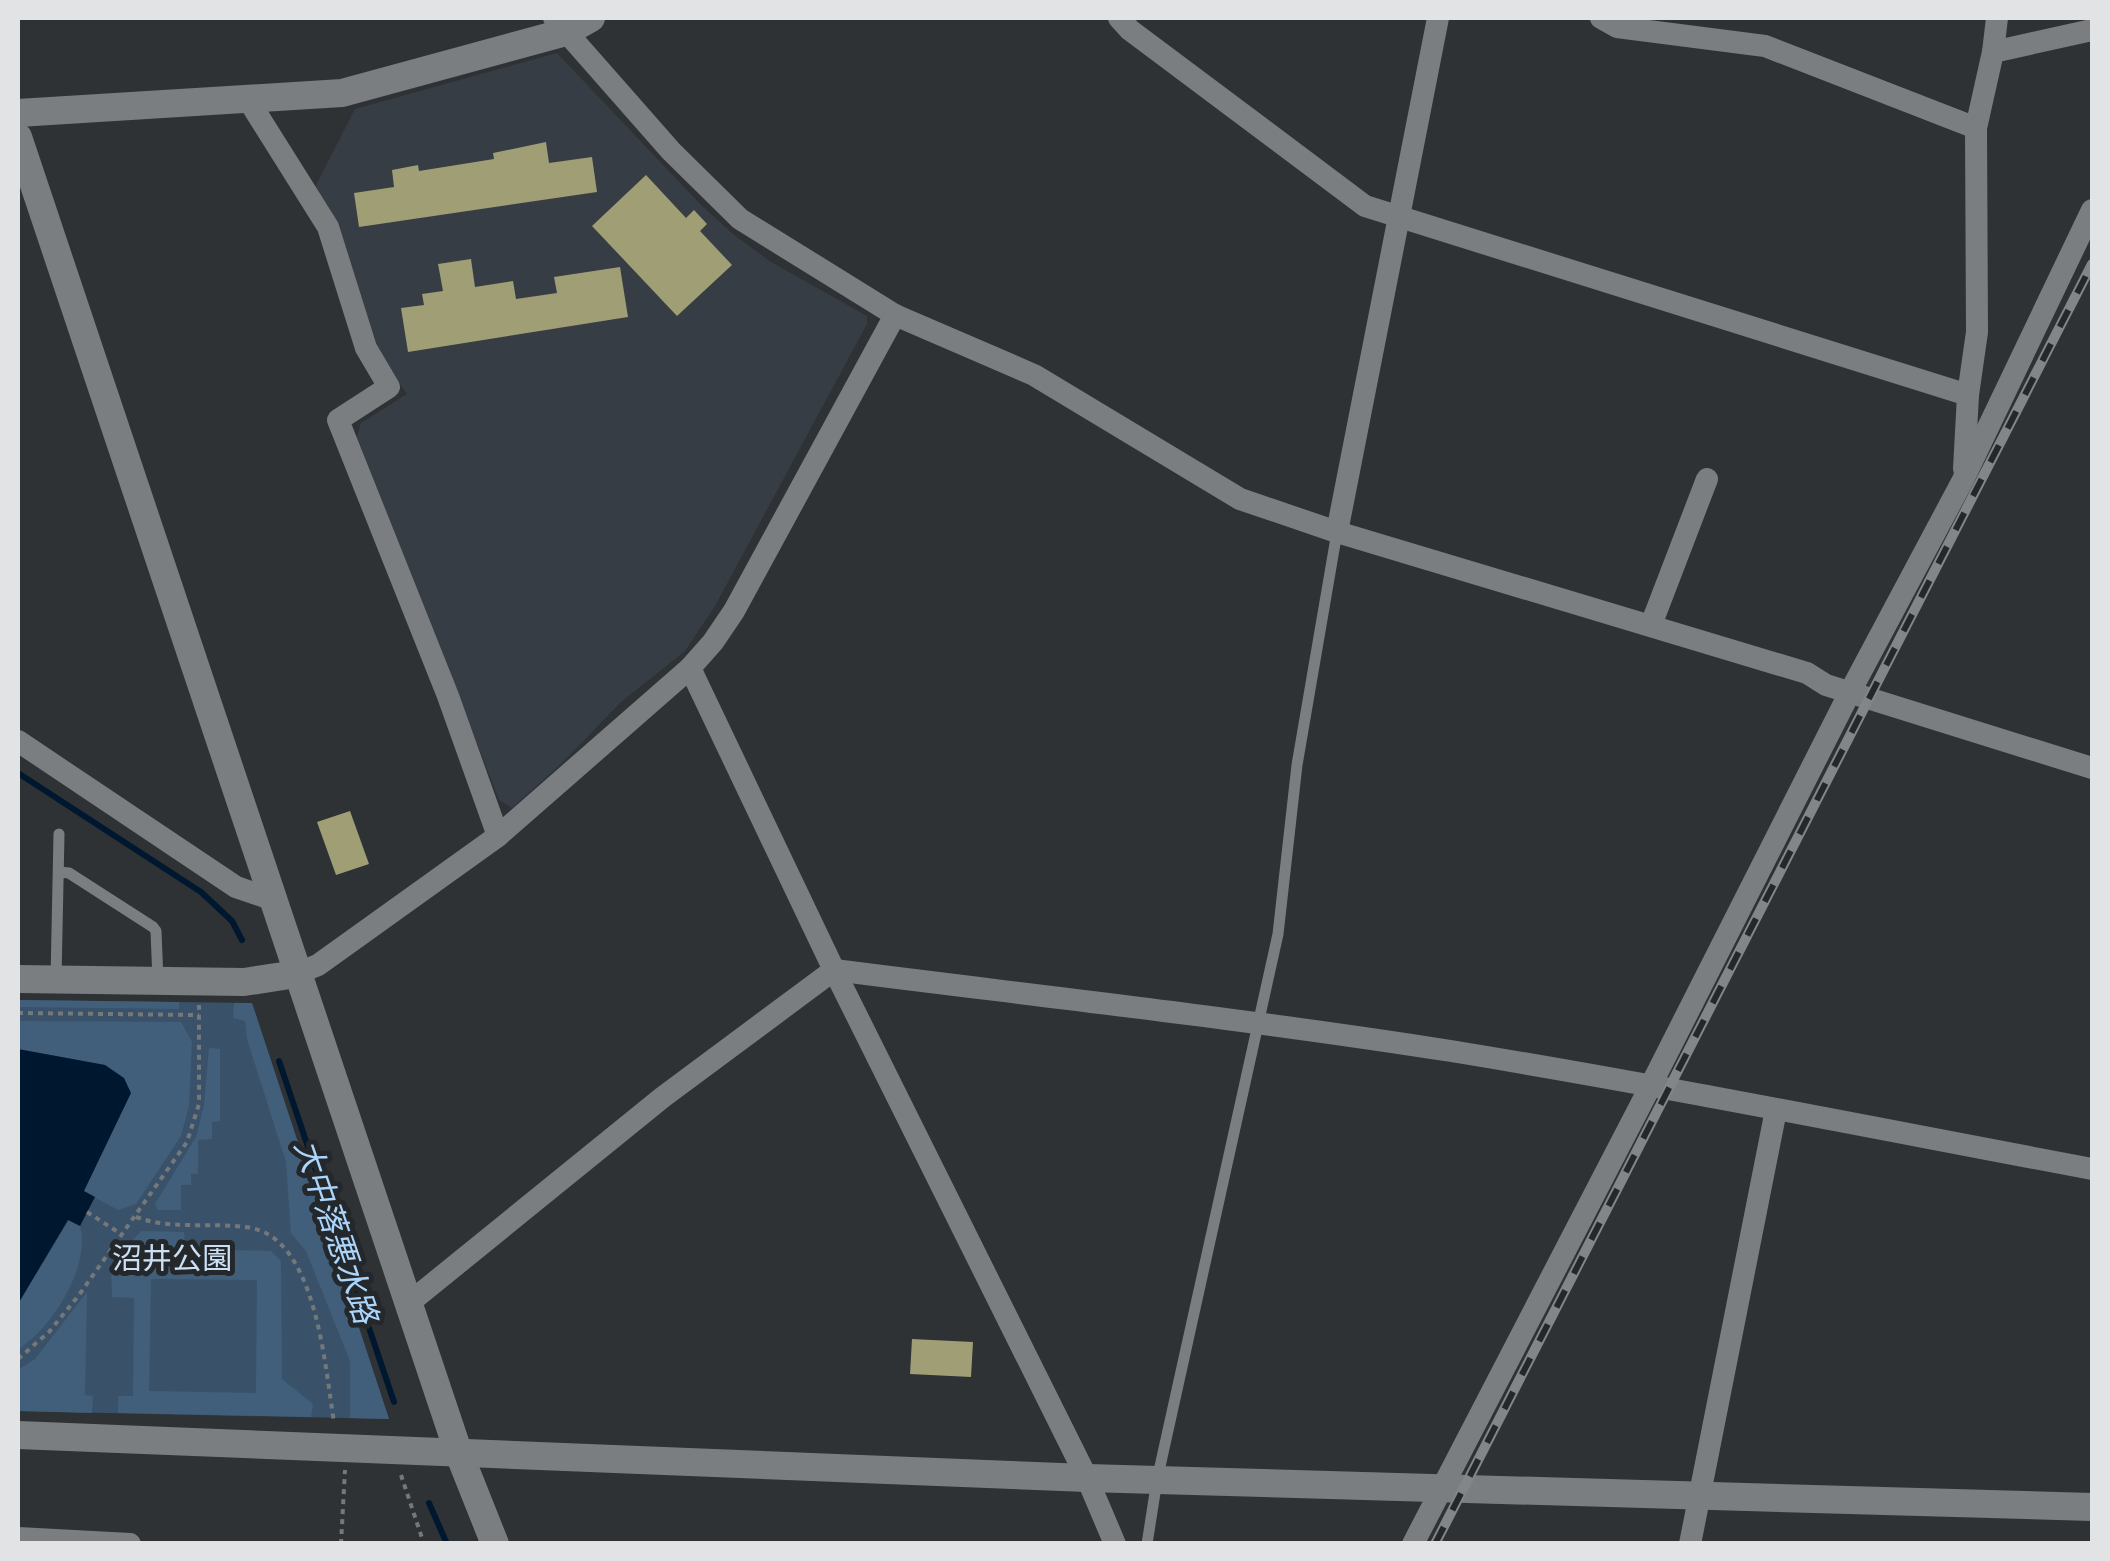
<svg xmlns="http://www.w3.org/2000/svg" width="2110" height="1561" viewBox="0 0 2110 1561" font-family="'PT Sans Narrow','Noto Sans JP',sans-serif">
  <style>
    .built { fill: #363d45 }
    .green { fill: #39526a }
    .forest { fill: #415f7b; fill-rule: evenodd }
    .water { fill: #00182f }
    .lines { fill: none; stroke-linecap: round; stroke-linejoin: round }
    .stream { stroke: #00182f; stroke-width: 6 }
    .building { fill: #a09e74 }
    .path { stroke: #75787b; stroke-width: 4; stroke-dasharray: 5 5; stroke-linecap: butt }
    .service { stroke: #7a7e81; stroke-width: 11 }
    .minor { stroke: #7a7e81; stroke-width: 22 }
    .tertiary { stroke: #7a7e81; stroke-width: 28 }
    .rail-casing { stroke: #838688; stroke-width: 10 }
    .rail { stroke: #25282b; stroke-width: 6; stroke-dasharray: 19; stroke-linecap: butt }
    .labels { text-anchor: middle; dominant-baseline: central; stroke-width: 10; stroke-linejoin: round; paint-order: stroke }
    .park-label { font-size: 30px; fill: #cbe0f4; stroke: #25282b }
    .water-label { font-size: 32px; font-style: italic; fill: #abd5fc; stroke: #25282b }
  </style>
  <rect width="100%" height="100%" fill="#2e3235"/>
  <polygon class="built" points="557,53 701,205 733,234 771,262 867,316 867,324 715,606 685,651 621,702 561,764 512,808 499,800 357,437 361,423 407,394 377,351 314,189 355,109"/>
  <polygon class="green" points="18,1000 252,1003 389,1419 18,1411"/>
  <g class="forest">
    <polygon points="18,1000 179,1002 179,1009 18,1007"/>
    <polygon points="234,1003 252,1003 389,1419 350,1418 350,1361 306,1251 291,1233 286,1162 247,1039 245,1021 233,1018"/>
    <polygon points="18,1021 181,1022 192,1042 189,1106 181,1136 136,1204 118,1210 83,1191 105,1065 18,1049"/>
    <polygon points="209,1048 220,1049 220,1121 212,1122 212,1139 198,1140 198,1174 191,1174 191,1185 181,1185 181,1210 158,1210 155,1204 196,1137 204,1105"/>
    <path d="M69,1220L80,1226C91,1265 53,1328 18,1349V1304Z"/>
    <path d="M141,1231L184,1232L185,1249L271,1251L281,1261L282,1379L313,1404L311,1417L118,1413V1396H133L134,1298L112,1297L111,1265ZM151,1279L257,1280L256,1393L149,1391Z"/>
    <polygon points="87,1292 85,1395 93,1396 92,1413 18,1411 18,1370 35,1359"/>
  </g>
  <polygon class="water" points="18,1049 105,1065 124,1078 131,1093 84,1191 95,1197 80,1226 68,1220 18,1304"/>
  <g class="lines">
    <g class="stream">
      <polyline points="18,773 201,892 232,921 242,940"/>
      <polyline points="279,1061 394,1402"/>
      <polyline points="429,1503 447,1544"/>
    </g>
  </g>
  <g class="building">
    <polygon points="546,142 549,163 592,157 597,192 359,227 354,193 394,187 392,170 418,165 419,171 494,159 493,153"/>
    <polygon points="646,175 686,218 694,210 707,224 700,231 732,265 677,316 592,226"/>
    <polygon points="471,259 475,287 513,281 516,299 557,293 554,277 620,267 628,317 408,352 401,308 424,305 422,294 443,291 438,264"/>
    <polygon points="350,811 369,864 336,875 317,822"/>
    <polygon points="912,1339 973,1342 971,1377 910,1374"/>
  </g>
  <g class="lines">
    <g class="path">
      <polyline points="18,1013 199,1015"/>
      <polyline points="87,1212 121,1234"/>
      <path d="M136,1217C174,1231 212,1221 251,1228C317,1240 325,1369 334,1422"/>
      <polyline points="18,1359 49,1332 79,1295 187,1142 199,1104 199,1005"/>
      <polyline points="401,1475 424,1544"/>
      <polyline points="341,1544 345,1470"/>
    </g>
    <g class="service">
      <polyline points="59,872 69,873 153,927 156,931 158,981"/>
      <polyline points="56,979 59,834"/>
      <polyline points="1147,1544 1157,1480 1278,934 1297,765 1337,532"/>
    </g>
    <g class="minor">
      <polyline points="554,18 671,151 740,219 895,315 1034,375 1240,499 1337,532 1807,673 1826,685 2092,768"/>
      <polyline points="1119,18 1130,30 1365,206 1968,395"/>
      <polyline points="1601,18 1617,27 1765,46 1976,128 1993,52 1997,18"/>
      <polyline points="1993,52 2092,30"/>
      <polyline points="247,98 328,227 366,348 389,387 338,420 448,696 498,836"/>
      <polyline points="1964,469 1968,395 1977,332 1976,128"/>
      <polyline points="1337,532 1438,18"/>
      <polyline points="1651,625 1707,479"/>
      <polyline points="690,668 834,970 1087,1478 1115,1544"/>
      <polyline points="18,741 236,887 271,899"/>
      <polyline points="296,974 318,965 498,836 690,668 713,642 734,611 895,315"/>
      <path d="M409,1303L663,1097L834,970C1039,996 1246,1019 1451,1051C1665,1086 1879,1129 2092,1169"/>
      <polyline points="18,1538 130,1544"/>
      <polyline points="1413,1544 1651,1085 1850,692 1963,480 2092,210"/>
      <polyline points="1690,1544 1776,1110"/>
    </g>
    <g class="tertiary">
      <polyline points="18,113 342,93 566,32 591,18"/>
      <polyline points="18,137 458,1451 495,1544"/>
      <polyline points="18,979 244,982 296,974"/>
      <polyline points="18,1435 1087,1478 2092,1507"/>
    </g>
    <g class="rail-casing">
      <polyline id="rail" points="1435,1544 2092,264"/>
    </g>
    <use href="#rail" class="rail"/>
  </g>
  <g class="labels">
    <g class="park-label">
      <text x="172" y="1257">沼井公園</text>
    </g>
    <g class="water-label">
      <text transform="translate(337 1231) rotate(71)">大中落悪水路</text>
    </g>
  </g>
  <rect width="2110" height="1561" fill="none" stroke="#e1e3e5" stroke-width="40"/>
</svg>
